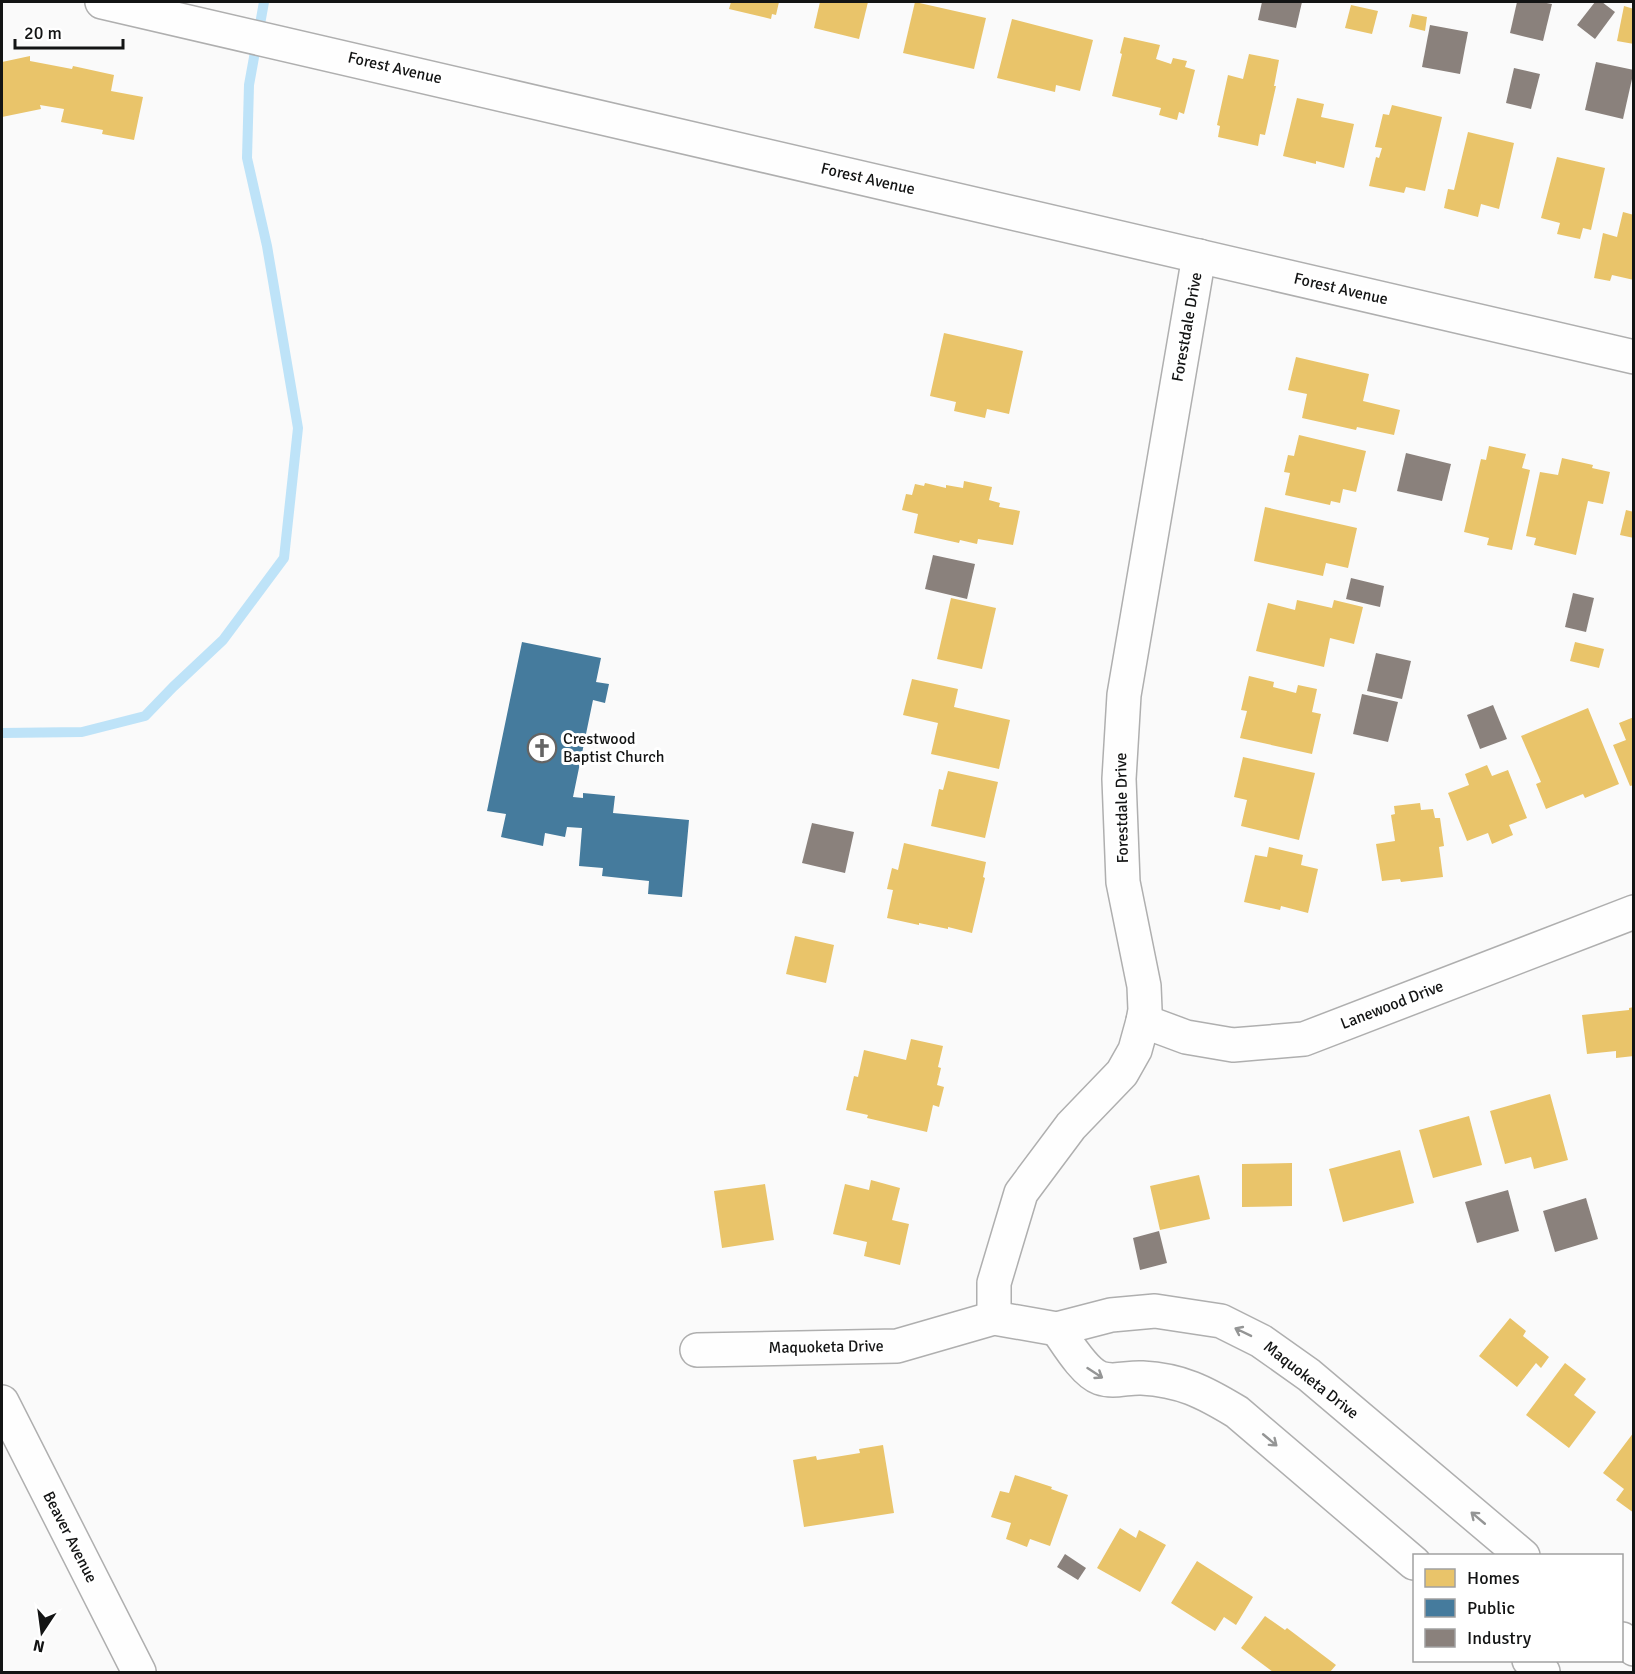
<svg xmlns="http://www.w3.org/2000/svg" width="1635" height="1674" viewBox="0 0 1635 1674" font-family="Signika,sans-serif">
  <style>
    .homes { fill: #e9c46a }
    .public { fill: #457b9d }
    .industry { fill: #8a817c }
    .lines { fill: none; stroke-linecap: round; stroke-linejoin: round }
    .stream { stroke: #bee3f8; stroke-width: 10 }
    .minor-casing { stroke: #afafaf; stroke-width: 36 }
    .major-casing { stroke: #afafaf; stroke-width: 36 }
    .minor { stroke: #fefefe; stroke-width: 33 }
    .major { stroke: #fefefe; stroke-width: 33 }
    .oneway { stroke: #949595 }
    .labels { text-anchor: middle; dominant-baseline: central; stroke-width: 6; stroke-linejoin: round; paint-order: stroke }
    .street-label { font-size: 16px; fill: #131414; stroke: #fff }
    .poi-label { font-size: 16px; fill: #131414; stroke: #fff; text-anchor: start }
  </style>
  <rect width="100%" height="100%" fill="#fafafa"/>
  <g class="homes">
    <polygon points="731,2 779,2 776,15 772,14 771,19 729,9"/>
    <polygon points="820,2 868,2 859,39 814,28"/>
    <polygon points="915,2 986,18 974,69 903,53"/>
    <polygon points="1351,5 1378,11 1372,34 1345,28"/>
    <polygon points="1624,6 1634,9 1634,44 1617,41"/>
    <polygon points="1412,14 1427,17 1425,31 1409,27"/>
    <polygon points="1012,19 1093,40 1080,91 1056,85 1055,92 997,78"/>
    <polygon points="1124,37 1160,45 1156,59 1171,64 1173,58 1187,61 1185,67 1195,70 1184,114 1179,112 1177,120 1159,115 1161,108 1112,96 1122,54 1120,53"/>
    <polygon points="1249,54 1279,60 1274,86 1276,86 1265,135 1260,134 1258,146 1218,137 1220,126 1217,125 1228,75 1243,79"/>
    <polygon points="30,56 30,61 72,69 73,66 114,75 111,91 143,97 134,140 102,134 103,130 61,122 64,109 40,105 41,109 2,117 2,62"/>
    <polygon points="1297,98 1324,104 1321,117 1354,124 1344,168 1316,161 1316,164 1283,156"/>
    <polygon points="1392,105 1442,117 1425,191 1406,187 1404,193 1369,186 1376,157 1379,158 1382,148 1375,147 1383,114 1389,115"/>
    <polygon points="1468,132 1514,143 1499,209 1481,204 1478,217 1444,208 1448,189 1454,190"/>
    <polygon points="1557,157 1605,168 1591,230 1583,228 1580,239 1557,234 1560,223 1541,218"/>
    <polygon points="1623,212 1634,215 1634,280 1612,275 1610,281 1594,278 1603,233 1617,237"/>
    <polygon points="944,333 1023,351 1009,414 987,409 985,418 954,411 956,402 930,396"/>
    <polygon points="1296,357 1369,374 1363,401 1400,410 1394,435 1357,427 1356,430 1302,418 1307,394 1288,390"/>
    <polygon points="1299,435 1366,451 1356,492 1343,489 1340,503 1331,501 1330,505 1285,495 1290,473 1284,472 1288,455 1294,456"/>
    <polygon points="1489,446 1526,454 1522,468 1530,470 1512,550 1487,545 1489,538 1464,532 1481,459 1486,460"/>
    <polygon points="1562,458 1593,465 1592,468 1610,472 1603,504 1588,501 1576,555 1534,545 1536,538 1526,536 1540,472 1558,475"/>
    <polygon points="964,481 992,487 989,500 1000,503 999,507 1020,511 1013,545 978,539 977,544 960,540 959,543 914,533 918,514 902,510 906,494 912,495 915,484 924,486 925,483 946,488 946,485 963,488"/>
    <polygon points="1265,507 1357,528 1348,568 1326,563 1323,576 1254,561"/>
    <polygon points="1626,510 1634,512 1634,538 1620,535"/>
    <polygon points="951,598 996,608 982,669 937,659"/>
    <polygon points="1297,600 1332,608 1334,600 1363,607 1354,644 1330,638 1324,667 1256,651 1268,603 1295,610"/>
    <polygon points="1575,642 1604,649 1599,668 1570,661"/>
    <polygon points="1249,676 1274,682 1273,687 1296,693 1298,685 1317,689 1312,712 1321,714 1312,754 1240,738 1247,711 1241,710"/>
    <polygon points="912,679 958,689 954,707 1010,720 999,769 931,754 938,723 903,715"/>
    <polygon points="1588,708 1619,784 1585,798 1583,794 1546,809 1536,784 1541,782 1521,736"/>
    <polygon points="1634,717 1634,785 1630,786 1613,745 1626,740 1619,723"/>
    <polygon points="1243,757 1315,773 1299,840 1241,826 1247,800 1234,797"/>
    <polygon points="1487,765 1492,776 1508,770 1527,818 1509,825 1513,835 1492,844 1488,833 1467,841 1448,793 1469,785 1465,774"/>
    <polygon points="948,771 998,782 985,838 931,826 939,789 943,790"/>
    <polygon points="1420,803 1421,810 1433,809 1435,818 1440,818 1444,846 1439,847 1443,877 1401,882 1400,879 1382,881 1376,844 1395,841 1391,815 1395,814 1394,806"/>
    <polygon points="904,843 986,862 983,877 985,878 972,933 948,927 948,929 919,923 919,925 887,918 893,890 887,889 892,868 898,870"/>
    <polygon points="1269,847 1303,855 1301,865 1318,869 1308,913 1281,906 1280,910 1244,902 1255,855 1267,857"/>
    <polygon points="795,936 834,945 826,983 786,974"/>
    <polygon points="1634,1007 1634,1056 1616,1058 1616,1051 1587,1054 1582,1015 1629,1010 1629,1008"/>
    <polygon points="911,1039 943,1046 938,1067 941,1068 937,1085 944,1087 939,1107 933,1105 927,1132 867,1118 868,1115 846,1110 854,1076 858,1077 864,1050 906,1060"/>
    <polygon points="1550,1094 1568,1160 1534,1169 1531,1157 1505,1164 1490,1111"/>
    <polygon points="1469,1116 1482,1165 1433,1178 1419,1130"/>
    <polygon points="1400,1150 1414,1203 1343,1222 1329,1169"/>
    <polygon points="1292,1163 1292,1206 1242,1207 1242,1164"/>
    <polygon points="1199,1175 1210,1219 1160,1230 1150,1186"/>
    <polygon points="871,1180 900,1188 892,1220 909,1224 900,1265 864,1256 867,1242 833,1234 845,1184 869,1190"/>
    <polygon points="765,1184 774,1240 722,1248 714,1191"/>
    <polygon points="1510,1318 1526,1331 1523,1336 1549,1357 1541,1368 1536,1363 1517,1387 1479,1356"/>
    <polygon points="1565,1363 1586,1379 1574,1395 1596,1412 1569,1448 1526,1415"/>
    <polygon points="1634,1432 1634,1513 1616,1500 1624,1489 1603,1473"/>
    <polygon points="883,1445 894,1513 804,1527 793,1460 816,1456 817,1460 860,1453 859,1449"/>
    <polygon points="1015,1475 1052,1487 1051,1489 1068,1495 1050,1546 1030,1539 1027,1547 1006,1539 1011,1523 991,1517 1000,1491 1009,1493"/>
    <polygon points="1120,1528 1136,1538 1139,1530 1166,1545 1140,1592 1097,1568"/>
    <polygon points="1197,1561 1253,1597 1236,1625 1224,1617 1215,1631 1171,1603"/>
    <polygon points="1265,1616 1285,1630 1287,1628 1336,1665 1330,1672 1273,1672 1241,1648"/>
  </g>
  <polygon class="public" points="522,642 601,658 596,682 609,684 605,703 593,700 573,797 583,798 583,793 615,796 613,813 689,820 682,897 648,894 649,881 602,876 603,868 579,866 582,828 567,827 565,837 545,833 543,846 501,837 506,814 487,811"/>
  <g class="industry">
    <polygon points="1262,2 1302,2 1296,28 1258,20"/>
    <polygon points="1517,2 1541,2 1552,4 1543,41 1510,33"/>
    <polygon points="1595,2 1602,2 1615,12 1595,39 1577,25"/>
    <polygon points="1430,25 1468,32 1460,74 1422,67"/>
    <polygon points="1596,62 1634,70 1623,119 1585,110"/>
    <polygon points="1514,68 1540,74 1531,109 1506,103"/>
    <polygon points="1406,453 1451,464 1442,501 1397,491"/>
    <polygon points="933,555 975,564 967,599 925,589"/>
    <polygon points="1351,578 1384,586 1380,607 1346,599"/>
    <polygon points="1573,593 1594,598 1586,632 1565,627"/>
    <polygon points="1376,653 1411,661 1402,699 1367,691"/>
    <polygon points="1362,694 1398,702 1388,742 1353,734"/>
    <polygon points="1493,705 1507,739 1480,749 1467,715"/>
    <polygon points="812,823 854,832 845,873 802,863"/>
    <polygon points="1508,1190 1519,1231 1477,1243 1465,1202"/>
    <polygon points="1586,1198 1598,1239 1555,1252 1543,1211"/>
    <polygon points="1159,1231 1167,1263 1140,1270 1133,1238"/>
    <polygon points="1065,1554 1086,1568 1078,1580 1057,1567"/>
  </g>
  <g class="lines">
    <polyline class="stream" points="2,733 82,732 145,716 173,687 223,640 284,558 298,428 267,246 247,158 249,85 264,2"/>
    <g class="minor-casing">
      <g id="minor">
        <polyline points="102,2 1634,357"/>
        <polyline points="1143,1021 1186,1037 1233,1045 1304,1039 1634,912"/>
        <polyline points="994,1318 994,1283 1021,1193 1071,1126 1122,1073 1135,1050 1143,1021 1145,1010 1144,986 1123,882 1119,779 1124,695 1199,256"/>
        <path d="M1057,1329C1067,1343 1084,1372 1100,1378C1114,1383 1128,1377 1142,1378C1181,1380 1204,1392 1237,1412L1414,1563"/>
        <polyline points="697,1350 897,1346 994,1318 1057,1329 1111,1315 1155,1311 1221,1321 1261,1341 1309,1375 1523,1556"/>
        <polyline points="1622,1639 1634,1649"/>
        <polyline points="1529,1660 1543,1672"/>
      </g>
    </g>
    <g class="major-casing">
      <polyline id="major" points="2,1402 139,1672"/>
    </g>
    <use href="#minor" class="minor"/>
    <use href="#major" class="major"/>
  </g>
  <defs><path id="oneway-shaft" d="M-6 0H5M1.5-3L5.5 0L1.5 3" fill="none" stroke-width="1.6" stroke-linecap="round" stroke-linejoin="round" transform="scale(1.5)"/></defs>
  <g class="oneway">
    <use href="#oneway-shaft" transform="translate(1243 1332) rotate(-154)"/>
    <use href="#oneway-shaft" transform="translate(1095 1373) rotate(33)"/>
    <use href="#oneway-shaft" transform="translate(1270 1440) rotate(40)"/>
    <use href="#oneway-shaft" transform="translate(1478 1518) rotate(-140)"/>
  </g>
  <defs>
    <g id="church-ring" transform="scale(1.5)"><circle r="9.5" fill="#fff" stroke="#646464" stroke-width="1.5"/><path d="M-1.2-6h2.4v3.5h3.3v2.4h-3.3V6h-2.4V-.1h-3.3v-2.4h3.3Z" fill="#646464"/></g>
  </defs>
  <g fill-rule="evenodd">
    <use href="#church-ring" x="542" y="748"/>
  </g>
  <g class="labels">
    <g class="street-label">
      <text transform="translate(395 68) rotate(13)">Forest Avenue</text>
      <text transform="translate(868 179) rotate(13)">Forest Avenue</text>
      <text transform="translate(1341 289) rotate(13)">Forest Avenue</text>
      <text transform="translate(1187 327) rotate(-80)">Forestdale Drive</text>
      <text transform="translate(1122 808) rotate(-91)">Forestdale Drive</text>
      <text transform="translate(1392 1005) rotate(-21)">Lanewood Drive</text>
      <text transform="translate(826 1347) rotate(-1)">Maquoketa Drive</text>
      <text transform="translate(1311 1380) rotate(38)">Maquoketa Drive</text>
      <text transform="translate(70 1537) rotate(63)">Beaver Avenue</text>
    </g>
    <g class="poi-label">
      <text x="563" y="739">Crestwood<tspan x="563" dy="18">Baptist Church</tspan></text>
    </g>
  </g>
  <rect width="1635" height="1674" fill="none" stroke="#131414" stroke-width="6"/>
  <rect x="1413" y="1554" width="210" height="108" fill="#ffffff" stroke="#a1a1a1" stroke-width="1.5"/>
  <rect x="1425" y="1569" width="30" height="18" fill="#e9c46a" stroke="#a1a1a1" stroke-width="1.5"/>
  <text x="1467" y="1584" font-size="18" fill="#131414">Homes</text>
  <rect x="1425" y="1599" width="30" height="18" fill="#457b9d" stroke="#a1a1a1" stroke-width="1.5"/>
  <text x="1467" y="1614" font-size="18" fill="#131414">Public</text>
  <rect x="1425" y="1629" width="30" height="18" fill="#8a817c" stroke="#a1a1a1" stroke-width="1.5"/>
  <text x="1467" y="1644" font-size="18" fill="#131414">Industry</text>
  <g transform="translate(42 1632) rotate(193)" stroke="#ffffff" stroke-width="4.5" paint-order="stroke">
  <path d="M0-4.5L10 22L0 15L-10 22Z" fill="#131414"/>
  <text y="-9" font-size="16" font-weight="bold" text-anchor="middle" fill="#131414">N</text>
  </g>
  <path d="M15 39v9h108v-9" fill="none" stroke="#131414" stroke-width="3"/>
  <text x="24" y="39" font-size="18" fill="#131414" stroke="#ffffff" stroke-width="4.5" paint-order="stroke">20 m</text>
</svg>
